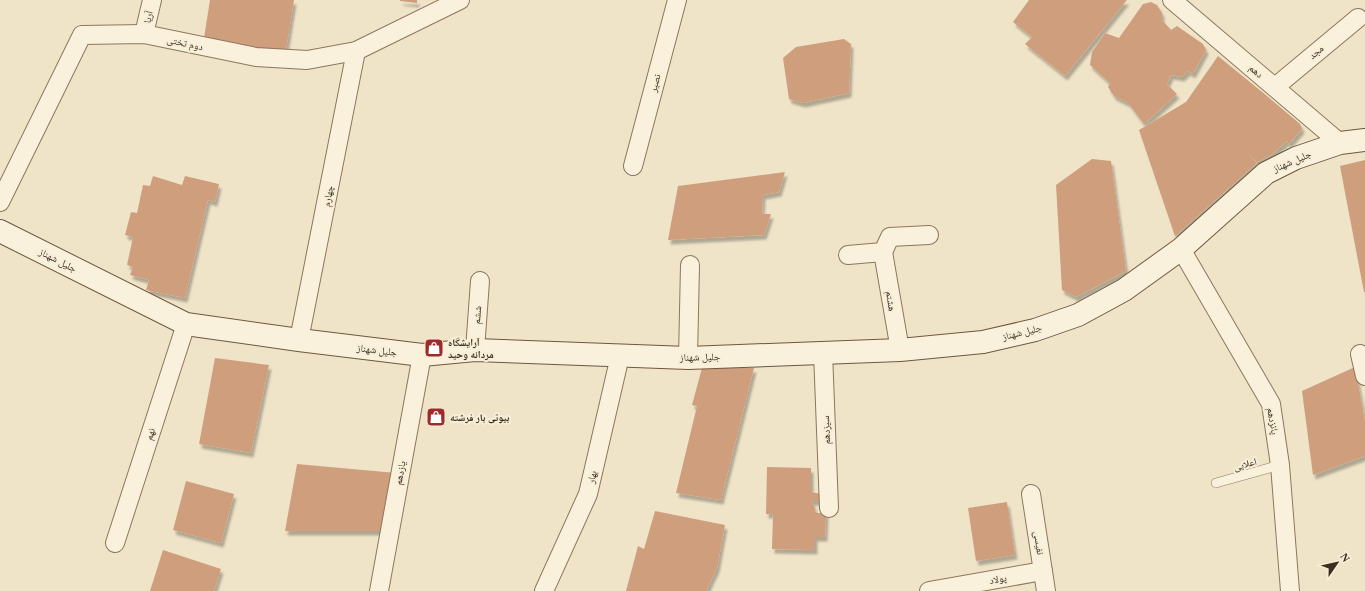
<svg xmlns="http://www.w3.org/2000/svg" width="1365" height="591" viewBox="0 0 1365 591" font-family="'Times New Roman','Noto Naskh Arabic',serif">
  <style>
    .building { fill: #cf9f7d; filter: url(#shadow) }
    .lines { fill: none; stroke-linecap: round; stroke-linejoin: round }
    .lane-casing { stroke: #8d765c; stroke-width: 10 }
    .street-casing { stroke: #8d765c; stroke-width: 20 }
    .secondary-casing { stroke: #6f573f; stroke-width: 24 }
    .lane { stroke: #faf1dc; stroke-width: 9 }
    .street { stroke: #faf1dc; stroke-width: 18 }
    .secondary { stroke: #faf1dc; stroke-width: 22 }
    .labels { text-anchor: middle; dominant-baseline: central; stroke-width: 4; stroke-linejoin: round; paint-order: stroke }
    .street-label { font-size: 10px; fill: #3d2e20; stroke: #f7eed8 }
    .poi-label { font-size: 10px; font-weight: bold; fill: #3d2e20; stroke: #f7eed8; text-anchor: start }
  </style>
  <defs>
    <filter id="shadow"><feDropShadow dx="2.5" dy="4.5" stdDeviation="1" flood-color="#0004"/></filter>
  </defs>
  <rect width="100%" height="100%" fill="#f0e4c8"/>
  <g class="building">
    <polygon points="210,0 294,0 285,55 204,38"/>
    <polygon points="400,0 417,0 417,3 400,1"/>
    <polygon points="1029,0 1127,0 1065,76 1025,44 1032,37 1013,22"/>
    <polygon points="1151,2 1157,5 1162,13 1162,20 1171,30 1177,26 1203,44 1206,50 1193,74 1188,71 1182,77 1171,75 1167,84 1177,94 1144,124 1128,103 1114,96 1108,87 1110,83 1090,65 1092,52 1105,33 1119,38 1143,4"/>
    <polygon points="844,39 851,44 849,93 803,103 789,99 783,58 796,47"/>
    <polygon points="1218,56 1267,96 1300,124 1302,129 1289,144 1287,141 1270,156 1257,162 1247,153 1257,163 1175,236 1139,130 1186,102"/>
    <polygon points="1092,159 1111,161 1126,271 1076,297 1062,290 1056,185"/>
    <polygon points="1365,160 1365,292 1364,292 1340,166"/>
    <polygon points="785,172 779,192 763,195 762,214 771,214 764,235 668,240 678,186"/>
    <polygon points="153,176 182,185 185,176 219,184 215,202 208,200 185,298 146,290 149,280 130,275 133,267 127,265 133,237 125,235 131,212 137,213 143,185 150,186"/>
    <polygon points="215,358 269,365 251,453 199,444"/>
    <polygon points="1355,367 1365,421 1365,456 1313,475 1302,391"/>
    <polygon points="702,368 754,368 721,500 676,493 697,406 692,405"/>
    <polygon points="297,464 396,473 380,531 285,531"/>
    <polygon points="767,467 811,468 811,492 821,494 819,501 812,501 816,513 826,513 825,537 815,537 815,550 772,549 773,514 766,514"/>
    <polygon points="186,481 234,494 221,543 173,530"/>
    <polygon points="1007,502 1015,555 976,561 968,508"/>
    <polygon points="655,511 725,525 717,568 706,591 626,591 638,546 644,549"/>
    <polygon points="163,550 221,569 214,591 150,591"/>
  </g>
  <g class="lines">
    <g class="lane-casing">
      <polyline id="lane" points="1216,483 1280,465"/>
    </g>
    <g class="street-casing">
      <g id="street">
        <polyline points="1172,0 1340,143"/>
        <polyline points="144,34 152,0"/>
        <polyline points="1275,87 1358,18"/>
        <polyline points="633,166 677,0"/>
        <polyline points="0,202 82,35 144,34 256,57 307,60 356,51 460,0"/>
        <polyline points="1181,249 1271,404 1280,465 1290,591"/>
        <polyline points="883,252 900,350"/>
        <polyline points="848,255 883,252 890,237 929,235"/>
        <polyline points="299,340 356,51"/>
        <polyline points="475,350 480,281"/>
        <polyline points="823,352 829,508"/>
        <polyline points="1360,354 1365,376"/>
        <polyline points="688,358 690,265"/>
        <polyline points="1031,494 1046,591"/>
        <polyline points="115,543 186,324"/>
        <polyline points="379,591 422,355"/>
        <polyline points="544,591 588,494 620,356"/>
        <polyline points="929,591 1043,571"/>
      </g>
    </g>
    <g class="secondary-casing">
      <polyline id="secondary" points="0,231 186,324 299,340 422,355 475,350 688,358 900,350 983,342 1035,330 1078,315 1124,290 1181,249 1266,173 1296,158 1340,143 1365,140"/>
    </g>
    <use href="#lane" class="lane"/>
    <use href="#street" class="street"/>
    <use href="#secondary" class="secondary"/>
  </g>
  <defs>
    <g id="shop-square" transform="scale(1)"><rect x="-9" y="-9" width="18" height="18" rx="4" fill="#9e2a2b" stroke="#f7eed8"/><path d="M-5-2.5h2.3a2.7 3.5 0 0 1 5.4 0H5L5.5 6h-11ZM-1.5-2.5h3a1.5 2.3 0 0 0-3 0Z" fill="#fff"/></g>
  </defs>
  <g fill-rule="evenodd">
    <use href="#shop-square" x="434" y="348"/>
    <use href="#shop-square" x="436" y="417"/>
  </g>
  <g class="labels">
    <g class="street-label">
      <text transform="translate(148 17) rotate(-76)">آریا</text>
      <text transform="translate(185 43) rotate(12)">دوم تختی</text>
      <text transform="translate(1316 52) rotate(-40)">مجد</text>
      <text transform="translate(1256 71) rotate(40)">دهم</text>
      <text transform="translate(655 83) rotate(-75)">نصیر</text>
      <text transform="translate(1292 161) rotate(-23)">جلیل شهناز</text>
      <text transform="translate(328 196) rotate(-79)">چهارم</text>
      <text transform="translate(58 260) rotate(27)">جلیل شهناز</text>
      <text transform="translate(891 301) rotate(81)">هشتم</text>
      <text transform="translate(477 315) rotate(-85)">ششم</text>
      <text transform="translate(1022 332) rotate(-14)">جلیل شهناز</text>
      <text transform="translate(377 350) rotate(7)">جلیل شهناز</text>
      <text transform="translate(700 357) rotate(-1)">جلیل شهناز</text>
      <text transform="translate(1273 421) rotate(80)">پانزدهم</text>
      <text transform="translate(826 430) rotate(-92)">سیزدهم</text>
      <text transform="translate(150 434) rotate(-72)">نهم</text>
      <text transform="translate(1245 464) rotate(-15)">اعلایی</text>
      <text transform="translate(400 473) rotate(-80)">یازدهم</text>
      <text transform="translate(592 477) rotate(-77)">بهار</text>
      <text transform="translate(1039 543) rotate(81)">نفیسی</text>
      <text transform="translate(998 579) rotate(-10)">پولاد</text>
    </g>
    <g class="poi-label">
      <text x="448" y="342">آرایشگاه<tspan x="448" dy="12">مردانه وحید</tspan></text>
      <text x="450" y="417">بیوتی بار فرشته</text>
    </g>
  </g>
  <g transform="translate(1337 563) rotate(56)" stroke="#f7eed8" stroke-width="3" paint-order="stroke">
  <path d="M0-3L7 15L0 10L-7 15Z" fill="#3d2e20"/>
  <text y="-6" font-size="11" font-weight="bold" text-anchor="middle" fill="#3d2e20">N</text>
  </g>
</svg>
